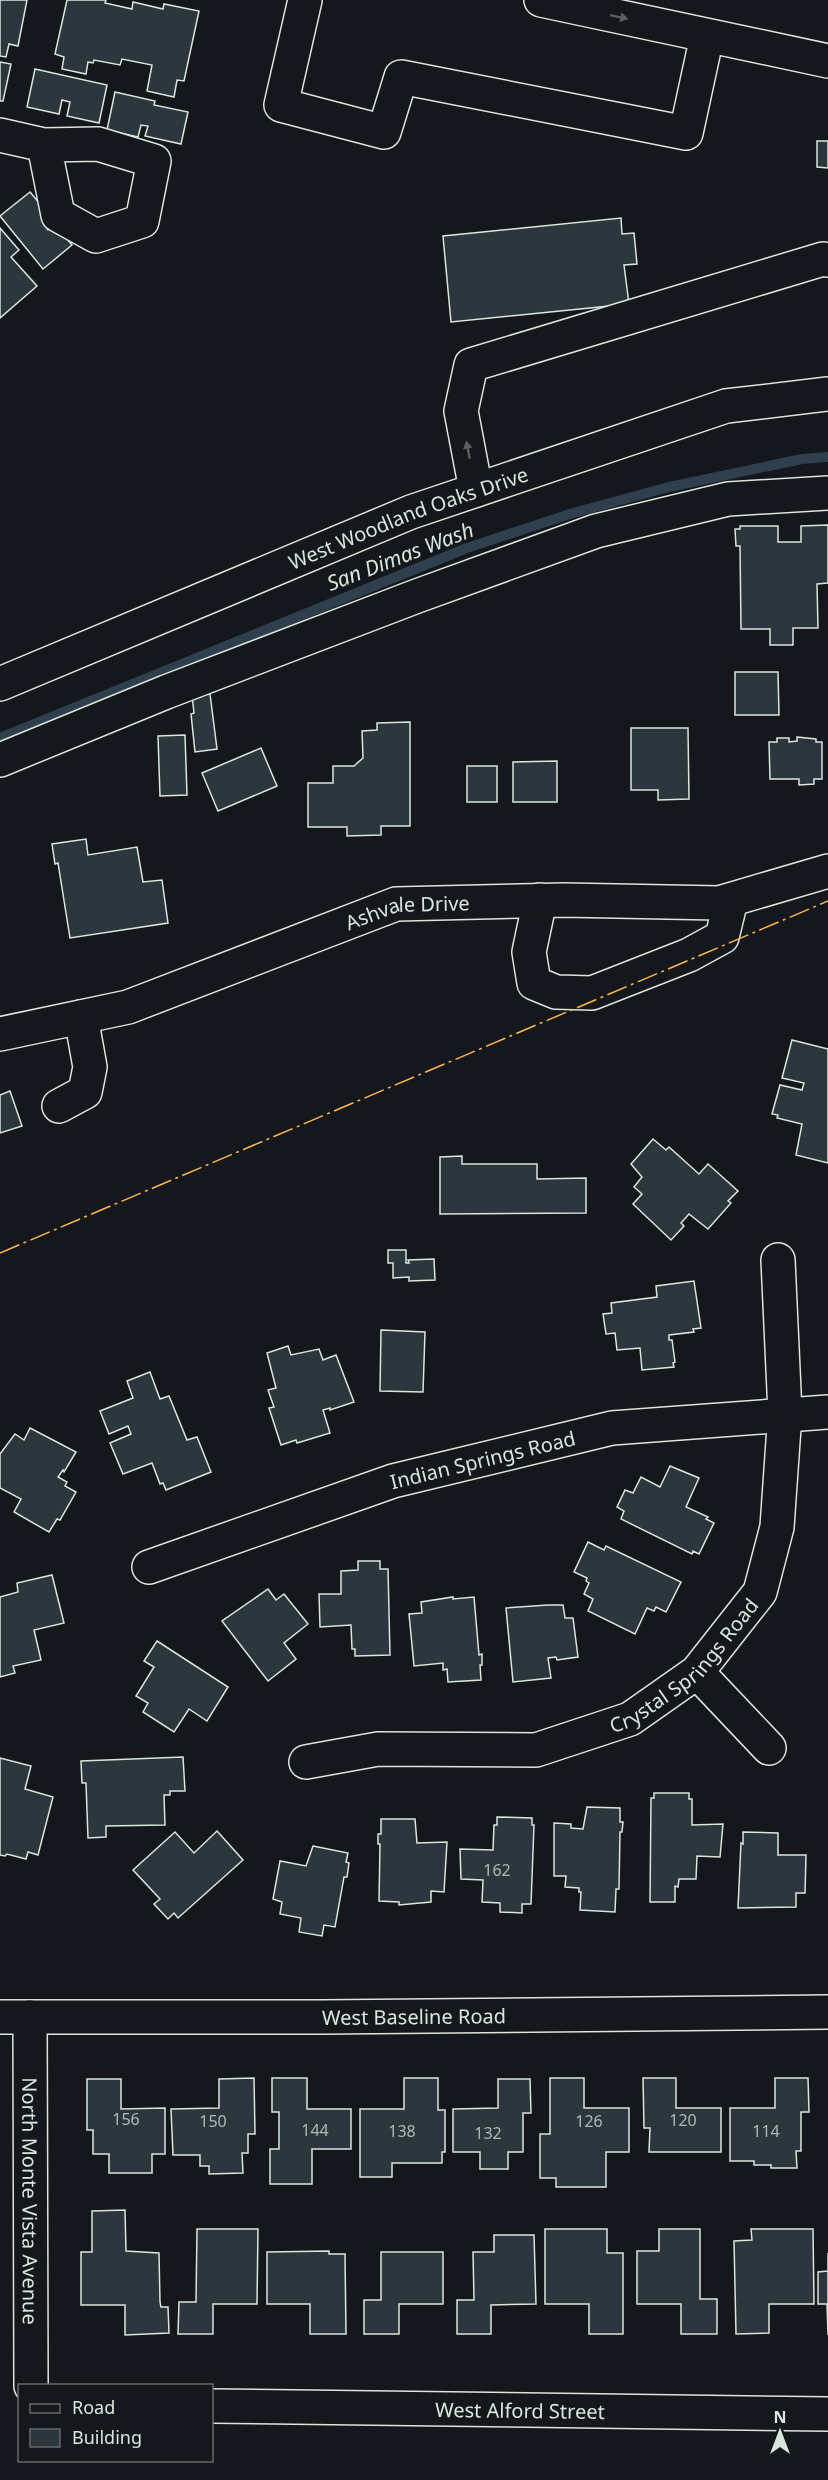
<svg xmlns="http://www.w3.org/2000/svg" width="828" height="2480" viewBox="0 0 828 2480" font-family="'Noto Sans',sans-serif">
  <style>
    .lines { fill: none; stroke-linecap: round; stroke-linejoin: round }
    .stream { stroke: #2f3f4d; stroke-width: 10 }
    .building { fill: #2c363c; stroke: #d8e6dc; stroke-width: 1.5 }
    .minor-casing { stroke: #d8e6dc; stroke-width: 36 }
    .major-casing { stroke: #d8e6dc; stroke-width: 36 }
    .minor { stroke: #14181c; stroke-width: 33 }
    .major { stroke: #14181c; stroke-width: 33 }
    .power { stroke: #ffb74d; stroke-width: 1.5; stroke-dasharray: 21 4.5 3 4.5; stroke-linecap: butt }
    .oneway { fill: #59605f }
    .labels { text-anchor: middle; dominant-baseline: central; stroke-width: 4.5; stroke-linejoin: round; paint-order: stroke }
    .number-label { font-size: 16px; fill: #adbab4 }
    .street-label { font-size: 20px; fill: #d8e6dc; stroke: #14181c }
    .water-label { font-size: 21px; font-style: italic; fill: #d8e6dc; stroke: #14181c }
  </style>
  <rect width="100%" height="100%" fill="#14181c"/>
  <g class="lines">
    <polyline class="stream" points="0,738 467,548 573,513 669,487 802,459 828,457"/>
  </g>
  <g class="building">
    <polygon points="0,0 27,0 18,46 9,44 6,57 0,56"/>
    <polygon points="67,0 106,0 105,3 132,9 133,2 163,9 164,4 199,11 184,81 177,80 174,97 147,91 152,65 122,59 120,65 94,60 93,63 88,62 86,74 62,69 64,57 55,54"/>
    <polygon points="0,62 11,64 3,101 0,101"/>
    <polygon points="35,69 107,85 99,123 67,116 70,102 62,100 59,114 27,107"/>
    <polygon points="115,92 155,101 154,105 188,112 181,144 145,136 148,126 141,125 138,137 107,130"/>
    <polygon points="817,141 828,141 828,168 817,167"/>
    <polygon points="30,192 51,217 43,223 48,230 55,224 72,245 43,269 0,216"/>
    <polygon points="621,218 622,234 634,233 637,264 624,265 629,304 451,322 443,236"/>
    <polygon points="0,228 19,250 11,257 37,286 0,318"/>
    <polygon points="828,525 828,583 817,584 818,628 793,628 793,645 770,645 770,629 741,629 740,546 736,546 735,529 740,529 740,526 778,526 778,542 801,542 801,526"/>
    <polygon points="735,672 778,672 779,715 735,715"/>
    <polygon points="210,694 217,749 195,752 191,714 194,713 192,695"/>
    <polygon points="410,722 410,826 381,826 381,835 347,836 347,827 308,827 308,783 333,783 333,766 354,766 363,758 362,731 377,730 377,723"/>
    <polygon points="631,728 688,728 689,799 658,800 658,790 631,790"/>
    <polygon points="185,735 187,795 160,796 158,736"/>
    <polygon points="797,737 816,739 816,742 822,742 822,779 814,779 814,784 799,785 799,779 770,779 769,742 777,742 777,738 789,738 789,742 797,741"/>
    <polygon points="261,748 277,786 218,811 202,773"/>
    <polygon points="557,761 557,802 513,802 513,762"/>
    <rect x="467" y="766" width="30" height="36"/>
    <polygon points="86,839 88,855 137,847 143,882 162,880 168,923 70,938 58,863 55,864 52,844"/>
    <polygon points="792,1040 828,1049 828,1163 796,1155 802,1124 777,1118 778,1115 772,1114 780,1085 802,1090 804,1083 782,1078"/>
    <polygon points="10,1091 22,1126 0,1133 0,1095"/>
    <polygon points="653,1139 666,1150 669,1147 699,1174 708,1164 738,1191 728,1201 731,1203 708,1229 689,1214 681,1223 684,1226 671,1240 633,1204 642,1194 634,1187 642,1177 631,1164"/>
    <polygon points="462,1156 462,1164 537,1164 537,1179 586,1178 586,1213 440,1214 440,1157"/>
    <polygon points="388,1250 406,1250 406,1263 409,1263 408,1260 434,1259 435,1280 409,1281 409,1277 393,1278 393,1263 388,1263"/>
    <polygon points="694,1281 701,1328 693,1329 694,1332 669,1335 669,1340 672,1340 675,1362 673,1363 674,1367 642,1370 640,1348 617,1350 615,1333 606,1334 603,1314 612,1313 611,1303 657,1297 656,1286"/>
    <polygon points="381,1330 425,1332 423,1392 380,1391"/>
    <polygon points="288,1346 291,1355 319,1349 323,1360 336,1355 354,1402 330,1410 330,1408 323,1410 330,1433 297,1443 296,1440 281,1445 269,1408 274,1407 268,1390 276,1388 267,1353"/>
    <polygon points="150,1372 160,1399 169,1396 187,1440 197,1437 211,1472 166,1490 163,1483 160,1484 152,1463 123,1474 110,1443 131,1434 128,1426 109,1434 100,1411 133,1398 127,1381"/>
    <polygon points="30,1428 76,1452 64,1472 63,1470 58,1477 67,1482 65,1486 76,1492 60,1520 57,1519 49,1532 14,1512 21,1499 0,1488 0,1454 15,1434 24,1440"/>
    <polygon points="670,1466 699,1478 686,1507 708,1517 706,1519 714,1523 699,1554 693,1551 692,1554 621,1519 624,1511 617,1507 625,1490 633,1493 641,1477 660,1487"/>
    <polygon points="588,1542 604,1550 606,1546 681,1582 666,1612 656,1607 654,1611 647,1608 635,1634 588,1611 593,1599 584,1594 589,1583 586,1581 587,1578 574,1572"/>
    <polygon points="358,1561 380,1561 380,1569 388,1569 390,1655 355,1656 355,1649 352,1649 351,1625 320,1627 319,1594 341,1594 341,1571 358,1570"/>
    <polygon points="52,1575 64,1623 34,1630 41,1660 13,1666 15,1673 0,1677 0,1597 18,1592 17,1583"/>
    <polygon points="268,1589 276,1600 284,1594 308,1624 284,1643 296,1659 268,1681 222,1621"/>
    <polygon points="453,1597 453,1599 474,1597 479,1655 482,1654 482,1665 480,1665 481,1680 448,1682 447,1669 443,1670 443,1663 414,1666 409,1614 422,1613 421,1602"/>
    <polygon points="548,1605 563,1605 565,1618 573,1618 578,1657 557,1660 556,1657 548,1658 551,1678 513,1682 506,1608"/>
    <polygon points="157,1641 228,1687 207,1721 189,1709 174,1732 143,1712 148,1703 136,1696 154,1667 144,1661"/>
    <polygon points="183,1757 185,1791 170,1791 170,1795 164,1795 165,1825 106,1826 106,1837 88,1838 86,1783 82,1783 81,1761"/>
    <polygon points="0,1758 31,1766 25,1789 53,1797 38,1855 28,1852 26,1859 7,1854 5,1856 0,1855"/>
    <polygon points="654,1793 689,1793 689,1799 692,1799 692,1825 723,1824 720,1857 697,1856 696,1879 679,1879 678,1887 675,1886 675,1902 650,1902 651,1798 654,1798"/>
    <polygon points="587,1807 620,1808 620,1822 623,1822 622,1832 620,1832 619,1889 616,1889 615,1912 580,1910 581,1892 579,1892 579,1888 565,1887 566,1876 554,1876 554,1823 571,1824 571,1828 583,1829"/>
    <polygon points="497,1817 532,1818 532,1825 534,1825 531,1904 522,1904 522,1913 500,1912 500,1903 482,1902 483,1880 461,1879 460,1849 493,1850 494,1825 497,1825"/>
    <polygon points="381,1819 415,1819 417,1843 447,1842 444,1892 431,1891 431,1902 399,1905 399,1902 379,1901 380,1844 378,1844 378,1834 381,1834"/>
    <polygon points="217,1831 243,1860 178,1918 174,1913 168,1919 154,1904 160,1899 133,1870 175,1832 194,1853"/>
    <polygon points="743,1832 778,1833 778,1855 806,1855 805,1893 796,1893 796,1907 738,1908 741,1843 743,1844"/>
    <polygon points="313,1846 348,1853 346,1862 349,1863 347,1877 344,1877 335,1927 324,1925 322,1936 299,1932 301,1918 280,1914 282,1902 273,1899 280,1861 306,1866"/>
    <polygon points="254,2078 255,2134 248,2134 248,2153 242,2153 243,2173 209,2174 209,2166 200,2166 200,2155 173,2155 171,2109 219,2108 219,2079"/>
    <polygon points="272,2078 307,2078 307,2109 351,2109 351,2149 312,2149 312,2184 270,2184 270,2149 279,2149 279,2112 272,2112"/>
    <polygon points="404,2078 438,2078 438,2110 445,2110 445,2152 442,2152 442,2163 392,2163 392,2177 360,2177 360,2109 404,2109"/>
    <polygon points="550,2078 584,2078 584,2108 629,2108 629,2152 606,2152 606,2187 556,2187 556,2178 540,2178 540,2134 550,2134"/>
    <polygon points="643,2078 676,2078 676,2108 721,2108 721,2152 649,2152 650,2128 644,2128"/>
    <polygon points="775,2078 808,2078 809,2112 801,2112 801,2151 796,2151 797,2168 771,2168 771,2165 754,2165 754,2161 730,2161 730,2108 775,2108"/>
    <polygon points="87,2079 121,2079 121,2109 165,2108 165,2154 152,2154 152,2173 109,2173 109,2154 93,2154 93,2130 87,2130"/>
    <polygon points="498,2079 530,2079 531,2113 523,2113 523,2152 508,2152 508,2169 480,2169 480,2152 453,2152 453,2109 498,2108"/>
    <polygon points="125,2210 126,2251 159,2253 160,2302 161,2307 168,2307 169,2333 125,2335 125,2305 81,2305 81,2252 92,2252 92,2211"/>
    <polygon points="197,2229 258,2229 257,2304 213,2304 213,2334 178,2334 179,2302 196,2302"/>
    <polygon points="545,2229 607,2229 607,2253 623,2253 623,2334 589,2334 589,2304 545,2304"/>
    <polygon points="659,2229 700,2229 700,2299 717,2299 717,2334 681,2334 681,2304 637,2304 637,2251 659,2251"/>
    <polygon points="751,2229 813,2229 814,2304 769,2304 769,2333 736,2334 734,2241 752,2240"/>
    <polygon points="494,2235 534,2235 536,2304 491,2305 491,2334 457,2334 457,2300 474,2300 473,2252 494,2252"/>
    <polygon points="329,2251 329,2254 345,2254 346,2334 310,2334 310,2304 267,2304 267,2252"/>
    <polygon points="381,2252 443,2252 443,2304 399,2304 399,2334 364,2334 364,2300 381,2300"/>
    <polygon points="828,2253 828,2335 827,2304 818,2304 818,2272 828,2271"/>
  </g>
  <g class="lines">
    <g class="minor-casing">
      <g id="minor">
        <polyline points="305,0 281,105 384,132 401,77 686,133 707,36"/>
        <polyline points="0,135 44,145 98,144 154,161 142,221 96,236 58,215 44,145"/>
        <polyline points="476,490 461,411 471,365 823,259 828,260"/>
        <path id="s1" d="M0,684L411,512L726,406L828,394"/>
        <polyline points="0,760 166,692 417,596 596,531 728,499 828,493"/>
        <polyline points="540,900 529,952 534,983 556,992 592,993 689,955 722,937 731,900"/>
        <path id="s2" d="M0,1034L128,1007L396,904L564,900L719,903L828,871"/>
        <polyline points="59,1106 85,1092 90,1067 81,1017"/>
        <path id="s3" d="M149,1567L393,1481L612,1428L828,1412"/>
        <polyline points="697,1672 769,1748"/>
        <path id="s4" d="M306,1762L378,1749L536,1750L630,1719L697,1672L760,1592L777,1527L785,1413L778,1260"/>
        <path id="s5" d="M30,2017L31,2386"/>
        <path id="s6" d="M212,2406L828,2414"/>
      </g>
    </g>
    <g class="major-casing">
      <g id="major">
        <polyline points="541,0 828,61"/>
        <path id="s7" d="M0,2017H322L828,2012"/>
      </g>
    </g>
    <use href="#minor" class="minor"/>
    <use href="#major" class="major"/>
    <polyline class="power" points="0,1253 828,901"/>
  </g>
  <defs><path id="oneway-solid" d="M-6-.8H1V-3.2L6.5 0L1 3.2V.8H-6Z" transform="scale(1.5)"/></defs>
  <g class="oneway">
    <use href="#oneway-solid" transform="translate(619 17) rotate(12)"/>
    <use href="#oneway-solid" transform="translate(468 450) rotate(-101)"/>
  </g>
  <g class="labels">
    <g class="number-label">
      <text x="497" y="1870">162</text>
      <text x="126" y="2119">156</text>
      <text x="683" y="2120">120</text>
      <text x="213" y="2121">150</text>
      <text x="589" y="2121">126</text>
      <text x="315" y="2130">144</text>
      <text x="402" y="2131">138</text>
      <text x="766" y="2131">114</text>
      <text x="488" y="2133">132</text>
    </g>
    <g class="street-label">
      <text stroke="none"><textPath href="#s1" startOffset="441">West Woodland Oaks Drive</textPath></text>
      <text stroke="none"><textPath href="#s2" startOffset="428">Ashvale Drive</textPath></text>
      <text stroke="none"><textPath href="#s3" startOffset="351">Indian Springs Road</textPath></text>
      <text stroke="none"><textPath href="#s4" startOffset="406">Crystal Springs Road</textPath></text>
      <text stroke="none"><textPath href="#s7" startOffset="414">West Baseline Road</textPath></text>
      <text stroke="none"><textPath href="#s5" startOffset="184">North Monte Vista Avenue</textPath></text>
      <text stroke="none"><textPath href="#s6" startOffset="308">West Alford Street</textPath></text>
    </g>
    <g class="water-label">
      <text transform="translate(400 556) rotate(-21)">San Dimas Wash</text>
    </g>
  </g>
  <rect x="18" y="2384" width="195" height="78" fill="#14181c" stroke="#626a69" stroke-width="1.5"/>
  <rect x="30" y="2404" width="30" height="9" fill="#14181c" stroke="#626a69" stroke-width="1.5"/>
  <text x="72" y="2414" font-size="18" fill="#d8e6dc">Road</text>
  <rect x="30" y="2429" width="30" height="18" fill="#2c363c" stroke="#626a69" stroke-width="1.5"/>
  <text x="72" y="2444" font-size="18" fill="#d8e6dc">Building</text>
  <g transform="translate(780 2432)" stroke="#14181c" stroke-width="4.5" paint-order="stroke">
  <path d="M0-4.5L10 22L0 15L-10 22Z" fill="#d8e6dc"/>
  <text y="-9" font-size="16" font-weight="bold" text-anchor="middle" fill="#d8e6dc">N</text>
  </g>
</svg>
